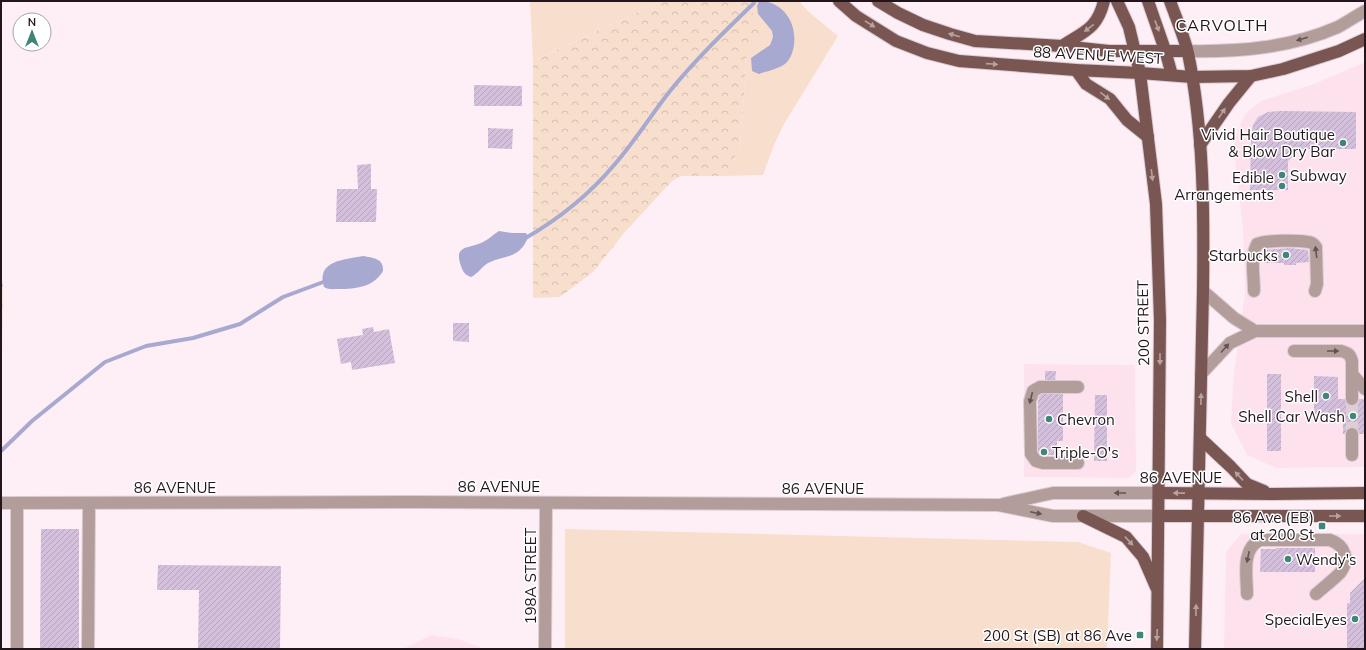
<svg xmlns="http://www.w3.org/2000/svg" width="1366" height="650" viewBox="0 0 1366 650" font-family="Mulish,sans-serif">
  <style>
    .built { fill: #fde2ed }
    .grass { fill: #f8dfcd }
    .forest { fill: url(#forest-crowns) }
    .park { fill: url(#park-tufts) }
    .water { fill: #a7a9d1 }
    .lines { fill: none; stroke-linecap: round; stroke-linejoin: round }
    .stream { stroke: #a7a9d1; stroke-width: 4 }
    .building { fill: url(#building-hatch) }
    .minor-tunnel { stroke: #ddced5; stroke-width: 12; stroke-dasharray: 12 6; stroke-linecap: butt }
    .minor-casing { stroke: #dbccd3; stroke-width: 14 }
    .major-casing { stroke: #dbccd3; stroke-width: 14 }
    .minor { stroke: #b39d9b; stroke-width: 12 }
    .major { stroke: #7a5653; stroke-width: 12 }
    .oneway { fill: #b6a2a0 }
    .oneway2 { fill: #635355 }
    .poi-dot { fill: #418579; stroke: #fff; stroke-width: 1.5 }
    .labels { text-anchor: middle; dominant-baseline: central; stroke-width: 3; stroke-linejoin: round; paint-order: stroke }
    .street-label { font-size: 15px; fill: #22161c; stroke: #fff }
    .poi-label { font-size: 15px; fill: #22161c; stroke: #fff; text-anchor: end }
    .neighbourhood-label { font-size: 16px; letter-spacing: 1px; fill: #22161c; stroke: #fff }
  </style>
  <defs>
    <pattern id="forest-crowns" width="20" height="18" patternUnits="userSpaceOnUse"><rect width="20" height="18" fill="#f8dfcd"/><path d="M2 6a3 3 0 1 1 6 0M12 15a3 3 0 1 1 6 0" fill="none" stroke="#d4bfaf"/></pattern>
    <pattern id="park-tufts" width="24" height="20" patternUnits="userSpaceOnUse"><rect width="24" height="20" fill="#f8dfcd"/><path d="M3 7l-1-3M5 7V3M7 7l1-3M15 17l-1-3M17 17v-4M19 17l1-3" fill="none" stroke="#d4bfaf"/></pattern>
    <pattern id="building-hatch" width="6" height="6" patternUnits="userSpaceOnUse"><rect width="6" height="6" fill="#d4bfdc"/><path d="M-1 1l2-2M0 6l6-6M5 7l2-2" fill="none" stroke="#b6a3bc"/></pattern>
  </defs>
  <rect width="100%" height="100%" fill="#feeff6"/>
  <g class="built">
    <polygon points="1365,62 1365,467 1276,468 1247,455 1231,423 1234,373 1245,293 1243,228 1234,150 1238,130 1245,114 1261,101 1314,84"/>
    <polygon points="1024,364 1135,365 1136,472 1128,478 1024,477"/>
    <polygon points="1241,534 1365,534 1365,649 1224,649 1226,552"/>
    <polygon points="431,635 458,639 485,649 384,649 403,649"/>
  </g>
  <g class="grass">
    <polygon points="530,1 661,1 533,61"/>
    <polygon points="749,1 759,1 757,6 758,14 772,31 773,37 770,45 751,58 785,64 776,5 767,1 799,1 809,12 838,36 784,124 774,145 763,175 723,176 740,148 747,54 765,32 753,15"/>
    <polygon points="565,529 1078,542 1111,553 1107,649 565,649"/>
  </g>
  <polygon class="forest" points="661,1 749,1 753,15 766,32 747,54 740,148 723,176 681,176 672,181 625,232 593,272 560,297 533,298 533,61"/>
  <polygon class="park" points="1,281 3,281 2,352 1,352"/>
  <g class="water">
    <path d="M759,1C783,1 797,23 794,45C793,52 790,60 785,64C778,69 767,71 759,74L752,71L751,58L770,45L773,37L772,31L758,14L757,6Z"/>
    <path d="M499,231L512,233H526L528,237C520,259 505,255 488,263C481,267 478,274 471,277C465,275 463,272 461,266C453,244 470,249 483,242C489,239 494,234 499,231Z"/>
    <path d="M363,256C373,258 384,258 383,271C374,287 356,289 339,289C333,289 328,290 324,287C316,260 344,260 363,256Z"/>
  </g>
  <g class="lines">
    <g class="stream">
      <path d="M524,239C559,219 589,195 615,164C635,141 651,115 670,91C695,60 725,31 754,3"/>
      <polyline points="1,451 32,421 105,362 146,346 193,338 240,324 283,297 326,281"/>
    </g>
  </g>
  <g class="building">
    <polygon points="474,85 522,86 522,106 474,106"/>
    <polygon points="1281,111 1356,112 1356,149 1299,149 1295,155 1288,161 1288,190 1250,190 1251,137 1253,125 1258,117 1268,112"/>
    <polygon points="488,128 513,129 512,149 488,148"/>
    <polygon points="371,164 371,189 377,189 376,222 336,222 337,189 358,189 357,165"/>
    <polygon points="1290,248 1308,250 1309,262 1296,263 1296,265 1284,265 1284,263 1264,263 1264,250"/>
    <polygon points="453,323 469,323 469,342 453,341"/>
    <polygon points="373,327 374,332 389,329 395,363 352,370 351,362 341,364 337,339 363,335 362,329"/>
    <polygon points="1045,371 1056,371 1055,380 1045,380"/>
    <rect x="1267" y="374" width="14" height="77"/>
    <polygon points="1314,376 1338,377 1338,399 1345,399 1346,403 1349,406 1355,406 1358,403 1359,399 1364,399 1364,434 1359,434 1358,430 1352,427 1348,428 1345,434 1343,434 1343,416 1314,416"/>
    <polygon points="1042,394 1063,394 1063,441 1057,441 1057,455 1041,455 1038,452 1038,402 1039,396"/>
    <polygon points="1095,395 1107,395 1107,461 1094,461"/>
    <polygon points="41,529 79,529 79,649 40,649"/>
    <polygon points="1276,548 1315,548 1315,572 1260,572 1261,549 1276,549"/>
    <polygon points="158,565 281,566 280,649 198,649 199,590 157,590"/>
    <polygon points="1365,578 1365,649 1347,649 1347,603 1350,603 1350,593"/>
  </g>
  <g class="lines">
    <polyline class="minor-tunnel" points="1352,434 1352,399"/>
    <g class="minor-casing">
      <g id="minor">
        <path d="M1187,51C1239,52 1290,48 1338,27C1347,22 1356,16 1365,11"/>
        <polyline points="1203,291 1234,318 1255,331"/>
        <path d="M1254,291C1254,276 1250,257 1257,244C1266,240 1299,240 1308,242C1312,242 1314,244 1316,247L1317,284L1315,291"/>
        <path d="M1294,351H1341C1348,353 1350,354 1352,361V399"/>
        <polyline points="1201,374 1230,343 1255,331 1365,331"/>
        <polyline points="1352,374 1365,389"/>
        <polyline points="1078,387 1040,387 1033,391 1030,401 1031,454 1036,461 1043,463 1078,463"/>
        <polyline points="1352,434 1352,455"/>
        <polyline points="1,503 412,502 998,505 1053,516 1159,516"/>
        <polyline points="1003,504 1053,493 1159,493"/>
        <path d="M1247,594C1247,576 1241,549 1260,540H1330C1345,545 1350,560 1340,573C1333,580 1324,587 1316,594"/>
        <polyline points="17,649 17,503"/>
        <polyline points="88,649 89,503"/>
        <polyline points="545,649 546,503"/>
      </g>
    </g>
    <g class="major-casing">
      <g id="major">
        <polyline points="839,1 856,16 896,41 927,53 959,61 1076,70 1140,73 1192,77 1251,76 1283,69 1339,51 1365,39"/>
        <polyline points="878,1 898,13 923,25 950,34 975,41 1062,46 1109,51 1187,51"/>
        <polyline points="1117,1 1129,27 1140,73 1156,204 1160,320 1157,649"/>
        <polyline points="1148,1 1165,50 1172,75"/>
        <path d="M1170,1C1176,18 1184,36 1188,53C1204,131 1204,212 1203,291L1195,649"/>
        <path d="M1062,46C1085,31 1097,29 1104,1"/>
        <polyline points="1076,70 1086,84 1110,99 1127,120 1148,137"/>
        <polyline points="1200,145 1229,103 1251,76"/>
        <polyline points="1200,438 1231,467 1247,484 1264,491"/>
        <polyline points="1159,493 1273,494 1365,493"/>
        <polyline points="1083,516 1126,537 1143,557 1156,587"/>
        <polyline points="1159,516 1365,516"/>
      </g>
    </g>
    <use href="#minor" class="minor"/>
    <use href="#major" class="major"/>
  </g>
  <defs><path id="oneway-solid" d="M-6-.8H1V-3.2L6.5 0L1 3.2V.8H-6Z"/></defs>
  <g class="oneway">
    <use href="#oneway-solid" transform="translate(870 24) rotate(32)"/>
    <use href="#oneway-solid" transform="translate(1157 26) rotate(70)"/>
    <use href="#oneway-solid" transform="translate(1089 28) rotate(143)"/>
    <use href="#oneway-solid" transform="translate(954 35) rotate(-164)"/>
    <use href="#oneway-solid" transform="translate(992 64) rotate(4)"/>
    <use href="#oneway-solid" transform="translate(1105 96) rotate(38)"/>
    <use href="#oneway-solid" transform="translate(1222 113) rotate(-56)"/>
    <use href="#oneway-solid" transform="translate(1152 175) rotate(83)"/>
    <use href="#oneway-solid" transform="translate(1160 359) rotate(90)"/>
    <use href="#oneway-solid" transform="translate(1201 399) rotate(-89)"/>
    <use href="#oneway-solid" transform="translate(1239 476) rotate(-133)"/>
    <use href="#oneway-solid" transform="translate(1179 493) rotate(-179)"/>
    <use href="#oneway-solid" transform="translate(1335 516)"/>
    <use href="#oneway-solid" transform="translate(1129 541) rotate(47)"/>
    <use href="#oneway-solid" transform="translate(1196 610) rotate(-89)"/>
    <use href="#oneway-solid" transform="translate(1157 635) rotate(92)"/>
  </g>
  <g class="oneway2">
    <use href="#oneway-solid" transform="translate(1302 39) rotate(164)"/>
    <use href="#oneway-solid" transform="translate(1316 252) rotate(-97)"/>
    <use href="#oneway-solid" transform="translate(1225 348) rotate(-48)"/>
    <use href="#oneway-solid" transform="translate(1333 351)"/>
    <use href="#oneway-solid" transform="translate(1031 398) rotate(104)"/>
    <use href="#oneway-solid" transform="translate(1120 493) rotate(-180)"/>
    <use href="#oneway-solid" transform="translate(1036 513) rotate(12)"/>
    <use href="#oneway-solid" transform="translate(1248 557) rotate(102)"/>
  </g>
  <g class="poi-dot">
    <circle cx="1343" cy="143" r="4"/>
    <circle cx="1282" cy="175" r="4"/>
    <circle cx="1282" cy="186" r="4"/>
    <circle cx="1286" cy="255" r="4"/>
    <circle cx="1326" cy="396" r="4"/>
    <circle cx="1353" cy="416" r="4"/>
    <circle cx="1049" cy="419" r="4"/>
    <circle cx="1044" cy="452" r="4"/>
    <rect x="1318" y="522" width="8" height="8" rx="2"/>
    <circle cx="1288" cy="559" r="4"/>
    <circle cx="1355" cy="619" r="4"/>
    <rect x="1136" y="631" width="8" height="8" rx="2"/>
  </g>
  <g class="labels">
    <g class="street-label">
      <text transform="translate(1098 55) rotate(3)">88 AVENUE WEST</text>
      <text transform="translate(1143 323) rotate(-91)">200 STREET</text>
      <text x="1181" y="477">86 AVENUE</text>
      <text x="499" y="486">86 AVENUE</text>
      <text x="175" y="487">86 AVENUE</text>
      <text x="823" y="488">86 AVENUE</text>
      <text transform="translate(530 576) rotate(-90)">198A STREET</text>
    </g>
    <g class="poi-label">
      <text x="1335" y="134">Vivid Hair Boutique<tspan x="1335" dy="17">&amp; Blow Dry Bar</tspan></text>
      <text x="1290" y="175" text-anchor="start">Subway</text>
      <text x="1274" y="177">Edible<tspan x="1274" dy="17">Arrangements</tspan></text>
      <text x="1278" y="255">Starbucks</text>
      <text x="1318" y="396">Shell</text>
      <text x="1345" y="416">Shell Car Wash</text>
      <text x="1057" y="419" text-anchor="start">Chevron</text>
      <text x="1052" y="452" text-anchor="start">Triple-O's</text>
      <text x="1314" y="517">86 Ave (EB)<tspan x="1314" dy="17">at 200 St</tspan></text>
      <text x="1296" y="559" text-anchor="start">Wendy's</text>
      <text x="1347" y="619">SpecialEyes</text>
      <text x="1132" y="635">200 St (SB) at 86 Ave</text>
    </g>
    <g class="neighbourhood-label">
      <text x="1222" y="25">CARVOLTH</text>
    </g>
  </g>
  <rect width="1366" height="650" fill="none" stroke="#22161c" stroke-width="4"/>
  <g transform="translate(32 32)"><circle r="19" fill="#ffffff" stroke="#a7a2a4"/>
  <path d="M0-3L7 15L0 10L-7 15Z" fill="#418579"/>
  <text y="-6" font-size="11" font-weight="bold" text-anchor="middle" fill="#22161c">N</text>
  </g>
</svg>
